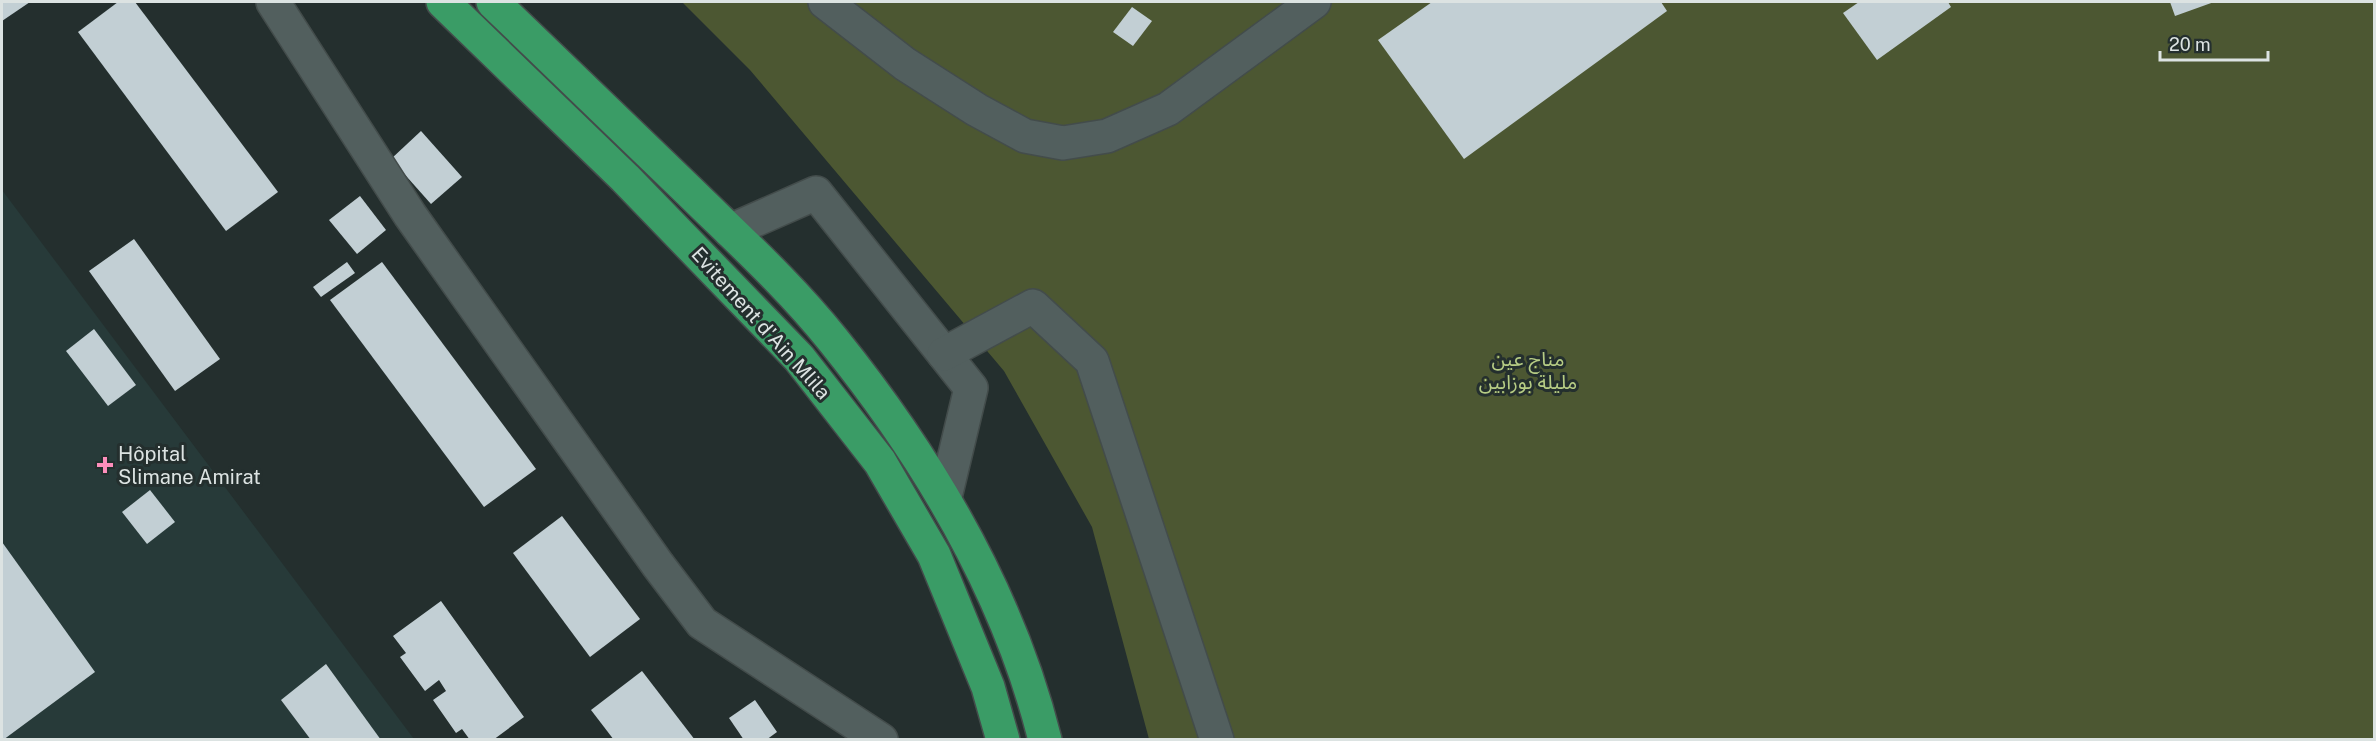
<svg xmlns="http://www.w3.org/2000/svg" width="2376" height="741" viewBox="0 0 2376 741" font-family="'Public Sans','Noto Sans Arabic',sans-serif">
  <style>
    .built { fill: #273a39 }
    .green { fill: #4c5732 }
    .building { fill: #c2cfd4 }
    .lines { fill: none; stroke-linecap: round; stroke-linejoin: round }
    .minor-casing { stroke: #434c4b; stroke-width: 36 }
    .highway-casing { stroke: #434c4b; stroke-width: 36 }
    .minor { stroke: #525f5e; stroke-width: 33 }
    .highway { stroke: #3a9c66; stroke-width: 33 }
    .poi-dot { fill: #fe8ebc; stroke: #242f2e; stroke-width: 2 }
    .labels { text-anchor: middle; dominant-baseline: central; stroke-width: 6; stroke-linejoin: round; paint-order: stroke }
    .street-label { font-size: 20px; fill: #dce3e2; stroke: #242f2e }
    .park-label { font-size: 20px; fill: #b6cc84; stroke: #242f2e }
    .poi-label { font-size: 20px; fill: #dce3e2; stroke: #242f2e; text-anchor: start }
  </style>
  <rect width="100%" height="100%" fill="#242f2e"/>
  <polygon class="built" points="2,190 414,739 2,739"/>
  <polygon class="green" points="682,2 2374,2 2374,739 1149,739 1092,527 1004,371 750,70"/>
  <g class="building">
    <polygon points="2,2 30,2 2,21"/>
    <polygon points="118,2 135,2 278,192 226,231 78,32"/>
    <polygon points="1432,2 1661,2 1667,11 1464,159 1378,40"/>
    <polygon points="1859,2 1948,2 1951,7 1877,60 1843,13"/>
    <polygon points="2170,2 2214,2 2175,16"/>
    <polygon points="1132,7 1152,21 1133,46 1113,32"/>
    <polygon points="421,131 462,177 431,204 391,159"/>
    <polygon points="360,196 386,230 357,254 329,220"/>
    <polygon points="134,239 220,359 175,391 89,271"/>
    <polygon points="347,262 355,273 321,297 313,287"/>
    <polygon points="382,262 536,469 484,507 330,300"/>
    <polygon points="94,329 136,385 108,406 66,351"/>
    <polygon points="150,490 175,522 147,544 122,512"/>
    <polygon points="562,516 640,619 590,657 513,553"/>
    <polygon points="2,542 95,672 3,740 2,740"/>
    <polygon points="441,601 524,717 493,740 470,740 462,729 456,733 433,700 446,691 439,680 425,691 400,657 406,653 393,636"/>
    <polygon points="326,664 381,740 311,740 281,700"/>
    <polygon points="642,671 695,740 614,740 591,710"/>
    <polygon points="755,700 777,732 766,740 744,740 729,718"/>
  </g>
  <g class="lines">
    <g class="minor-casing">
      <g id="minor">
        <polyline points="273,2 410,215 658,565 702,623 881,740"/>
        <polyline points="825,2 905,64 977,110 1025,136 1063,143 1107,136 1168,109 1314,2"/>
        <polyline points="730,231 816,193 971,388 945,497"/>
        <polyline points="944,354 1033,306 1092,361 1217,740"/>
      </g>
    </g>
    <g class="highway-casing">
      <g id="highway">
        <polyline points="443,2 625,178 799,358 880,462 934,555 988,687 1003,740"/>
        <path d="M493,2C558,65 623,128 689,191C738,239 790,286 833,340C928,458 1008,591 1045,740"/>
      </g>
    </g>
    <use href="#minor" class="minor"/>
    <use href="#highway" class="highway"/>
  </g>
  <path class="poi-dot" d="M102 456h6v6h6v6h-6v6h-6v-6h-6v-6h6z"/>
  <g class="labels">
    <g class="street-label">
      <text transform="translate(761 323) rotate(48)">Evitement d'Ain Mlila</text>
    </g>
    <g class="park-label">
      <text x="1528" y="359">مناج عين<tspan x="1528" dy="23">مليلة بوزابين</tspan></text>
    </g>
    <g class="poi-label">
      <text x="118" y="454">Hôpital<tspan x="118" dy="23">Slimane Amirat</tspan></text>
    </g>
  </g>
  <rect width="2376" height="741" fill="none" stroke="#dce3e2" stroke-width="6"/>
  <path d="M2160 51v9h108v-9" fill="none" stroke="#dce3e2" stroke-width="3"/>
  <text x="2169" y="51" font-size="18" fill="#dce3e2" stroke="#242f2e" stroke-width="4.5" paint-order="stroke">20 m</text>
</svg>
